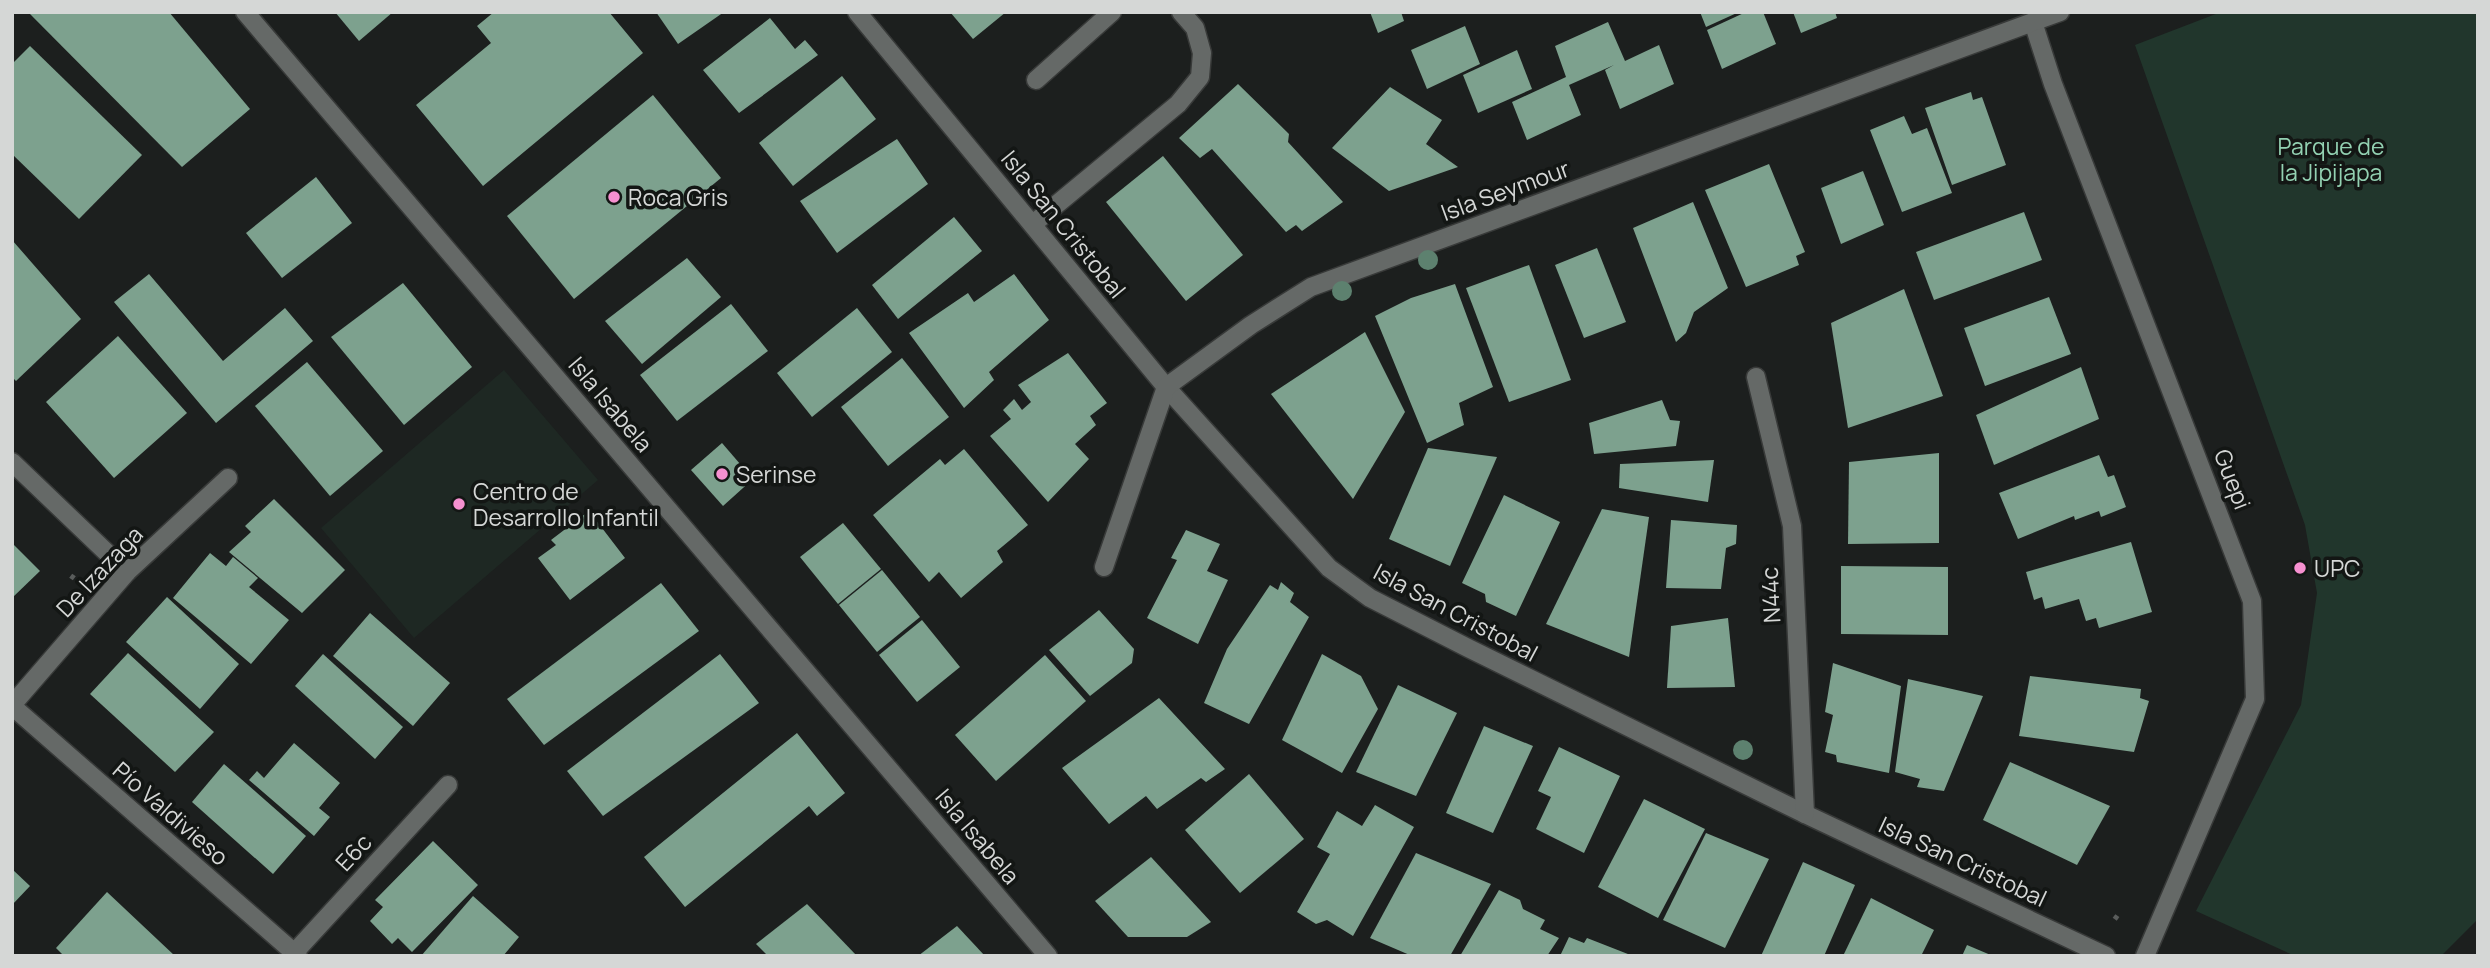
<svg xmlns="http://www.w3.org/2000/svg" width="2490" height="968" viewBox="0 0 2490 968" font-family="Manrope,sans-serif">
  <style>
    .built { fill: #1e2823 }
    .green { fill: #21362c }
    .building { fill: #7da18e }
    .lines { fill: none; stroke-linecap: round; stroke-linejoin: round }
    .service-casing { stroke: #383a39; stroke-width: 21 }
    .minor-casing { stroke: #383a39; stroke-width: 21 }
    .path { stroke: #595c5b; stroke-width: 4.5; stroke-dasharray: 5 5; stroke-linecap: butt }
    .service { stroke: #656967; stroke-width: 18 }
    .minor { stroke: #656967; stroke-width: 18 }
    .tree { fill: #5d816f }
    .poi-dot { fill: #f690d0; stroke: #131614; stroke-width: 2.5 }
    .labels { text-anchor: middle; dominant-baseline: central; stroke-width: 7; stroke-linejoin: round; paint-order: stroke }
    .park-label { font-size: 23px; fill: #93d1b2; stroke: #131614 }
    .street-label { font-size: 23px; fill: #d5d7d6; stroke: #131614 }
    .poi-label { font-size: 23px; fill: #d5d7d6; stroke: #131614; text-anchor: start }
  </style>
  <rect width="100%" height="100%" fill="#1c1f1e"/>
  <polygon class="built" points="504,370 598,480 414,638 321,528"/>
  <polygon class="green" points="2221,12 2478,12 2478,919 2441,956 2295,956 2196,911 2301,705 2317,593 2305,525 2135,45"/>
  <g class="building">
    <polygon points="28,12 169,12 250,109 182,167"/>
    <polygon points="335,12 393,12 359,41"/>
    <polygon points="494,12 609,12 643,53 483,186 416,105 491,43 477,26"/>
    <polygon points="656,12 724,12 678,44"/>
    <polygon points="950,12 1006,12 973,39"/>
    <polygon points="1370,12 1401,12 1404,21 1378,33"/>
    <polygon points="1700,12 1739,12 1706,27"/>
    <polygon points="1746,12 1763,12 1776,44 1722,69 1707,30"/>
    <polygon points="1793,12 1835,12 1837,18 1801,33"/>
    <polygon points="770,18 795,49 805,40 818,55 739,113 703,70"/>
    <polygon points="1608,22 1625,61 1659,45 1674,84 1620,109 1605,70 1614,65 1569,85 1581,115 1527,140 1512,102 1566,77 1555,46"/>
    <polygon points="1465,26 1480,64 1427,89 1411,50"/>
    <polygon points="30,46 142,155 79,219 12,154 12,64"/>
    <polygon points="1517,50 1532,89 1478,113 1463,75"/>
    <polygon points="842,76 876,119 793,186 759,143"/>
    <polygon points="1238,84 1289,134 1288,142 1343,202 1302,231 1296,225 1286,232 1212,149 1200,158 1179,138"/>
    <polygon points="1390,87 1442,120 1426,144 1458,167 1389,191 1332,148"/>
    <polygon points="1971,92 1973,100 1982,97 2006,165 1952,185 1925,108"/>
    <polygon points="653,95 721,178 574,299 507,216"/>
    <polygon points="1904,116 1912,134 1927,128 1952,193 1902,212 1870,130"/>
    <polygon points="897,139 928,184 837,253 800,201"/>
    <polygon points="1163,156 1243,255 1186,301 1106,202"/>
    <polygon points="1769,164 1805,252 1796,256 1799,265 1746,287 1705,190"/>
    <polygon points="1863,171 1884,225 1841,244 1821,188"/>
    <polygon points="316,177 352,223 282,278 246,233"/>
    <polygon points="1693,202 1728,288 1694,312 1686,333 1676,342 1633,228"/>
    <polygon points="2024,212 2042,260 1934,300 1916,252"/>
    <polygon points="954,217 982,251 898,319 872,285"/>
    <polygon points="12,240 81,319 16,381 12,377"/>
    <polygon points="1597,248 1626,322 1584,338 1555,265"/>
    <polygon points="687,258 721,297 642,364 605,321"/>
    <polygon points="1529,265 1571,380 1509,402 1466,288"/>
    <polygon points="149,274 223,361 285,308 313,341 216,423 114,302"/>
    <polygon points="1014,274 1049,320 989,372 994,380 964,408 909,333 968,293 974,302"/>
    <polygon points="403,283 472,367 404,425 331,337"/>
    <polygon points="1455,284 1493,387 1459,403 1464,425 1427,443 1375,316 1411,298"/>
    <polygon points="1904,289 1943,396 1848,428 1831,323"/>
    <polygon points="2049,297 2071,354 1985,386 1964,328"/>
    <polygon points="731,304 768,351 677,421 640,375"/>
    <polygon points="857,308 892,352 812,417 777,373"/>
    <polygon points="1365,332 1405,412 1353,499 1271,394"/>
    <polygon points="118,336 187,413 114,478 46,402"/>
    <polygon points="1068,353 1107,403 1090,416 1096,425 1075,444 1089,459 1048,502 990,436 1011,419 1003,410 1014,399 1022,410 1031,402 1018,385"/>
    <polygon points="902,358 949,417 888,466 841,407"/>
    <polygon points="307,362 383,451 330,496 255,406"/>
    <polygon points="2081,367 2099,419 1994,465 1976,415"/>
    <polygon points="1662,400 1670,420 1680,421 1676,446 1594,454 1589,423"/>
    <polygon points="722,443 753,479 723,506 691,470"/>
    <polygon points="1428,448 1497,457 1450,566 1389,539"/>
    <polygon points="964,449 1028,525 997,551 1003,562 961,598 939,572 929,582 873,515 940,459 945,465"/>
    <polygon points="1939,453 1939,543 1848,544 1849,462"/>
    <polygon points="2099,455 2108,477 2114,475 2126,507 2101,517 2099,511 2075,520 2074,516 2018,539 1999,493"/>
    <polygon points="1714,460 1708,502 1619,488 1620,464"/>
    <polygon points="1504,495 1560,522 1516,616 1486,602 1485,594 1462,583"/>
    <polygon points="274,499 345,570 302,613 229,552 251,532 245,526"/>
    <polygon points="1602,509 1649,517 1629,657 1546,624"/>
    <polygon points="589,511 625,558 570,600 538,558 556,545 551,540"/>
    <polygon points="1671,520 1737,525 1736,544 1726,548 1721,589 1666,588"/>
    <polygon points="843,523 881,569 838,604 800,557"/>
    <polygon points="1186,530 1220,544 1207,571 1228,580 1198,644 1147,618 1177,560 1171,558"/>
    <polygon points="2131,542 2152,612 2099,628 2096,618 2086,621 2079,599 2045,609 2042,597 2034,600 2026,572"/>
    <polygon points="12,543 40,571 12,598"/>
    <polygon points="210,553 226,566 233,557 258,578 249,587 289,620 251,664 173,598"/>
    <polygon points="1841,566 1948,567 1948,635 1841,634"/>
    <polygon points="882,570 920,617 877,652 839,605"/>
    <polygon points="1281,582 1294,593 1290,602 1309,617 1249,724 1204,703 1227,649 1270,585 1278,590"/>
    <polygon points="661,583 699,631 544,745 507,699"/>
    <polygon points="167,597 239,664 200,709 126,642"/>
    <polygon points="1099,610 1134,649 1132,663 1090,696 1049,650"/>
    <polygon points="370,613 450,683 413,726 333,656"/>
    <polygon points="1728,618 1735,687 1667,688 1671,626"/>
    <polygon points="922,620 960,667 917,702 879,655"/>
    <polygon points="128,653 214,732 175,772 90,694"/>
    <polygon points="323,654 403,727 375,759 295,686"/>
    <polygon points="720,654 759,703 603,816 567,771"/>
    <polygon points="1322,654 1361,676 1378,709 1342,773 1282,740"/>
    <polygon points="1045,655 1086,701 996,781 955,735"/>
    <polygon points="1833,663 1901,686 1889,773 1837,762 1836,755 1825,752 1833,715 1825,712"/>
    <polygon points="2030,676 2141,689 2140,698 2149,701 2134,752 2019,736"/>
    <polygon points="1908,679 1983,696 1944,791 1917,787 1920,779 1895,772"/>
    <polygon points="1398,685 1457,713 1416,796 1356,772"/>
    <polygon points="1159,698 1225,769 1206,782 1201,778 1157,809 1146,796 1109,824 1062,768"/>
    <polygon points="1484,726 1533,746 1493,833 1446,813"/>
    <polygon points="797,733 845,793 817,816 809,806 685,907 644,857"/>
    <polygon points="294,743 340,783 319,808 330,817 314,836 249,780 257,771 264,778"/>
    <polygon points="1559,747 1620,776 1584,853 1536,829 1551,797 1538,791"/>
    <polygon points="2010,762 2110,806 2077,865 1983,820"/>
    <polygon points="224,764 306,836 273,874 192,802"/>
    <polygon points="1249,774 1304,839 1240,893 1185,830"/>
    <polygon points="1644,799 1705,829 1658,918 1598,887"/>
    <polygon points="1375,805 1414,827 1353,936 1327,920 1316,924 1297,912 1330,854 1317,847 1337,811 1362,826"/>
    <polygon points="1706,833 1769,859 1725,948 1663,920"/>
    <polygon points="433,841 478,885 412,952 398,938 392,944 370,921 383,907 375,900"/>
    <polygon points="1416,853 1491,884 1450,956 1412,956 1370,938"/>
    <polygon points="1151,857 1211,922 1187,937 1128,937 1095,901"/>
    <polygon points="1803,862 1855,885 1824,956 1761,956"/>
    <polygon points="12,869 30,886 12,905"/>
    <polygon points="1499,890 1520,900 1523,909 1545,920 1540,929 1559,938 1547,956 1460,956"/>
    <polygon points="107,892 175,956 64,956 56,948"/>
    <polygon points="473,896 519,937 503,956 421,956"/>
    <polygon points="1871,898 1934,930 1921,956 1843,956"/>
    <polygon points="807,904 857,956 768,956 756,944"/>
    <polygon points="957,926 985,956 918,956"/>
    <polygon points="1569,937 1584,943 1587,938 1633,956 1560,956"/>
    <polygon points="1967,945 1993,956 1962,956"/>
  </g>
  <g class="lines">
    <g class="service-casing">
      <g id="service">
        <polyline points="1036,80 1112,12"/>
        <polyline points="1033,224 1178,104 1200,77 1202,53 1195,28 1181,12"/>
      </g>
    </g>
    <g class="minor-casing">
      <g id="minor">
        <polyline points="245,12 1048,956"/>
        <polyline points="857,12 1166,387 1329,568 1370,598 1468,648 1805,814 2106,956"/>
        <polyline points="2033,22 2053,84 2252,601 2255,699 2145,956"/>
        <polyline points="1756,377 1792,526 1805,814"/>
        <polyline points="12,462 127,572"/>
        <polyline points="1104,567 1166,387 1251,325 1311,287 2060,12"/>
        <polyline points="12,705 127,572 228,478"/>
        <polyline points="12,706 298,956"/>
        <polyline points="294,953 448,785"/>
      </g>
    </g>
    <g class="path">
      <polyline points="71,579 77,571"/>
      <polyline points="2114,916 2121,921"/>
    </g>
    <use href="#service" class="service"/>
    <use href="#minor" class="minor"/>
  </g>
  <g class="tree">
    <circle cx="1428" cy="260" r="10"/>
    <circle cx="1342" cy="291" r="10"/>
    <circle cx="1743" cy="750" r="10"/>
  </g>
  <g class="poi-dot">
    <circle cx="614" cy="197" r="7"/>
    <circle cx="722" cy="474" r="7"/>
    <circle cx="459" cy="504" r="7"/>
    <circle cx="2300" cy="568" r="7"/>
  </g>
  <g class="labels">
    <g class="park-label">
      <text x="2331" y="146">Parque de<tspan x="2331" dy="26">la Jipijapa</tspan></text>
    </g>
    <g class="street-label">
      <text transform="translate(1505 190) rotate(-20)">Isla Seymour</text>
      <text transform="translate(1064 224) rotate(51)">Isla San Cristobal</text>
      <text transform="translate(611 404) rotate(50)">Isla Isabela</text>
      <text transform="translate(2233 479) rotate(69)">Guepi</text>
      <text transform="translate(99 571) rotate(-47)">De Izazaga</text>
      <text transform="translate(1770 595) rotate(-93)">N44c</text>
      <text transform="translate(1456 612) rotate(28)">Isla San Cristobal</text>
      <text transform="translate(171 813) rotate(41)">Pío Valdivieso</text>
      <text transform="translate(978 836) rotate(50)">Isla Isabela</text>
      <text transform="translate(353 852) rotate(-47)">E6c</text>
      <text transform="translate(1963 861) rotate(25)">Isla San Cristobal</text>
    </g>
    <g class="poi-label">
      <text x="628" y="197">Roca Gris</text>
      <text x="736" y="474">Serinse</text>
      <text x="473" y="491">Centro de<tspan x="473" dy="26">Desarrollo Infantil</tspan></text>
      <text x="2314" y="568">UPC</text>
    </g>
  </g>
  <rect width="2490" height="968" fill="none" stroke="#d5d7d6" stroke-width="28"/>
</svg>
